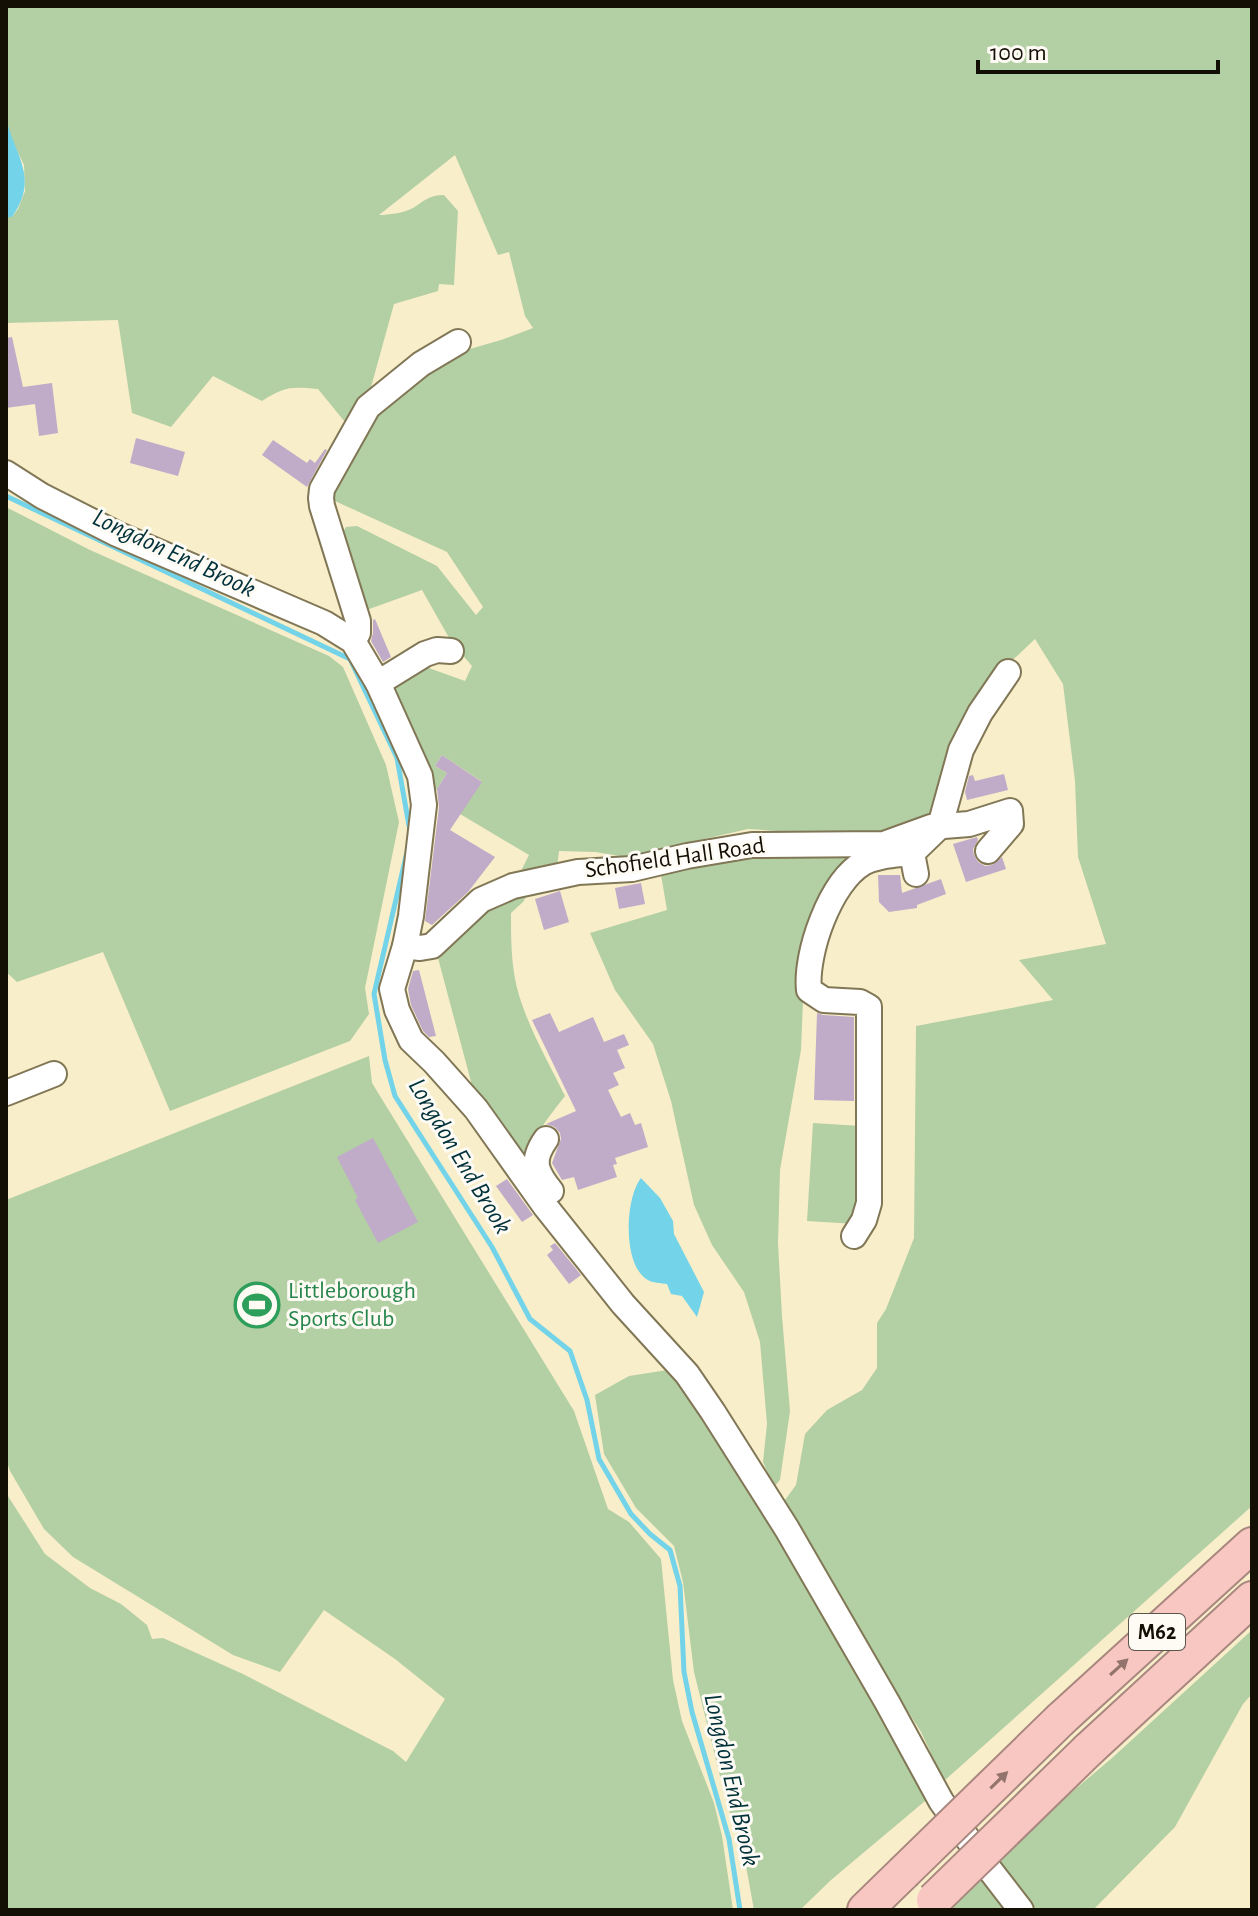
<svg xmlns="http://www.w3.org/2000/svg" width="1258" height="1916" viewBox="0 0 1258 1916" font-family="'Alegreya Sans',sans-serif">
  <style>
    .green { fill: #b3cfa4 }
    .water { fill: #73d3e8 }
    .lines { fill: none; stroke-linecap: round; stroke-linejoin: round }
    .stream { stroke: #73d3e8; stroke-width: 5 }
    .building { fill: #c0abc9 }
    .minor-casing { stroke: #817756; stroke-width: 28 }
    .highway-casing { stroke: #a8877f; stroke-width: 38 }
    .minor { stroke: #fff; stroke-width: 24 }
    .highway { stroke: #f9c7c1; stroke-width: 34 }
    .highway-bridge-casing { stroke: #a8877f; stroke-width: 38; stroke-linecap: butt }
    .highway-bridge { stroke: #f9c7c1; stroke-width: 34 }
    .oneway { fill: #92746c }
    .labels { text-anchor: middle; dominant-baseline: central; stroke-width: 6; stroke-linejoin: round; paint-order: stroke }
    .shield { fill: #fefbf4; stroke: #5a564c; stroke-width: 2 }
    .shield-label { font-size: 22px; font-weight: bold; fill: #130f04 }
    .street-label { font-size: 24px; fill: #130f04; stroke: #fefbf4 }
    .leisure-label { font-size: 24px; fill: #27864d; stroke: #fefbf4; text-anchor: start }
    .water-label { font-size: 26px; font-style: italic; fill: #01323b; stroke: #fefbf4 }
  </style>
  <rect width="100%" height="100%" fill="#f9eeca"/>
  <g class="green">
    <path d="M6,6H1252V1506L944,1781L921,1732L875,1660L782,1504L796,1485L805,1434L827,1410L862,1390L877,1368V1323L886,1309L914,1238L916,1026L1053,1000L1019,960L1106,944L1078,857L1075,781L1063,684L1035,639L999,673L936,820L868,837L748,829L626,857L595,852L559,851L557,867L518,877L529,855L460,814L481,781L442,755L435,766L447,773L432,797L410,737L407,718L387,686L426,667L465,681L472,666L452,643L422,590L361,612L338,541L346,527L357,526L437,566L476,615L483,607L447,552L326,497L369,420L449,355L501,340L533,328L525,316L509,252L498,255L455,155L379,215C388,215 404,213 413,208C424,201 429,195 444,195L458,211L454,285L439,284L438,291L394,304L368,398L349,427L318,389C290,387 286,386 262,401L213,376L171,427L132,413L118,320L6,323V217H12L18,209L25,191L24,165L10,136L6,118Z"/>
    <polygon points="6,507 90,550 329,656 343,667 386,765 399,822 365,988 369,1014 350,1041 170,1111 103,952 17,982 6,972"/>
    <polygon points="884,848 845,868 809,945 803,1001 801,1050 780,1170 778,1243 782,1316 790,1411 780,1480 774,1487 763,1462 767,1424 760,1342 744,1292 712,1245 694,1205 671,1101 653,1044 615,990 590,933 667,910 660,869 750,850"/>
    <path d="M531,889L523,902L511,913C511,938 511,963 517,988C527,1026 548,1061 565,1096C548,1118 530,1139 525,1167L474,1093L438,958L447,942L473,915Z"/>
    <polygon points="369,1056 372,1083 574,1411 608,1509 629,1522 661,1559 673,1680 682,1721 714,1803 722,1836 733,1910 6,1910 6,1493 45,1554 90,1588 121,1604 147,1625 152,1639 163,1638 243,1674 393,1751 406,1762 445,1699 395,1659 324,1610 280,1672 233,1655 73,1557 44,1529 10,1471 6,1459 6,1200"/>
    <polygon points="813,1123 861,1126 855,1224 807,1221"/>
    <polygon points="674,1369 763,1512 931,1796 831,1880 800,1910 754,1910 744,1855 727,1804 694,1672 683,1582 674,1546 636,1508 604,1454 595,1395 629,1376"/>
    <polygon points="1252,1630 1252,1694 1243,1704 1175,1827 1093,1910 1036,1910 994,1858 1112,1758"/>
    <polygon points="981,1868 1013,1910 935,1910"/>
  </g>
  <g class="water">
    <path d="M6,118C15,156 40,178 12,217H6Z"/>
    <path d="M641,1178L660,1198L673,1221L674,1234L704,1292L697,1317L682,1296L671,1294L667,1284C662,1283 652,1283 648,1280C622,1266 625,1198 641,1178Z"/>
  </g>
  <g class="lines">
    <g class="stream">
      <polyline points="6,496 350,659 397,758 410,831"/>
      <polyline points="407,852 374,994 385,1060 395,1096 492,1247 530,1319 570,1351 587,1400 599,1459 631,1514 650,1534 670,1550 680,1586 684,1672 692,1712 729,1839 740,1910"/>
    </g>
  </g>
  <g class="building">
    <polygon points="12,337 23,387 52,383 58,433 39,436 35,404 6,408 6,338"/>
    <polygon points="136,438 185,452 178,476 130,463"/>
    <polygon points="273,440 307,463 310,459 315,463 325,449 327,450 307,487 262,455"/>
    <polygon points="375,619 391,657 383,662 371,641 373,633 373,620"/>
    <polygon points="442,755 482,782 450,830 495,857 468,892 432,925 425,921 439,807 437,789 447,773 435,766"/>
    <polygon points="1004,774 1008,790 967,800 965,792 969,776 973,775 975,781"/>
    <polygon points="977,837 978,840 973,849 974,855 978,862 985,866 992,865 1002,857 1006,869 966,882 953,844"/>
    <polygon points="878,875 900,875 902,893 941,879 946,894 917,905 917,908 889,912 879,902"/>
    <polygon points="641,883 645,904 619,909 615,888"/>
    <polygon points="560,891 569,922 544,930 535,899"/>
    <polygon points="419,970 436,1036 429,1037 423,1031 411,1005 408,989 413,971"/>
    <polygon points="550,1013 559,1032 593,1017 604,1042 624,1034 629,1045 617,1050 625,1068 613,1073 619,1085 608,1090 621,1117 630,1113 635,1125 641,1123 648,1147 615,1158 617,1164 613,1165 617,1177 578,1190 574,1177 562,1180 552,1163 561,1139 560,1133 555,1127 546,1124 576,1111 532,1020"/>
    <polygon points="817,1013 823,1015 854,1017 854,1101 814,1100"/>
    <polygon points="373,1138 418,1222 378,1243 355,1200 358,1198 337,1157"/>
    <polygon points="507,1179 533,1215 522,1222 496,1186"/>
    <polygon points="555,1243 581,1275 569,1284 547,1255 553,1250 550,1246"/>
  </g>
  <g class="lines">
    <g class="minor-casing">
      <g id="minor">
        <polyline points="6,473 42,496 117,534 324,623 353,641 378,683 420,776 424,805 411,916 405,946 392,989 397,1010 411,1040 434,1062 476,1109 545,1206 623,1304 687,1374 713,1412 787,1529 887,1702 941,1801 987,1866 1021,1910"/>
        <polyline points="353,641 358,633 358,621 322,506 321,498 322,489 368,407 421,364 458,342"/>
        <polyline points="378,683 425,654 437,650 451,651"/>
        <polyline points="916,874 912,853 940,826 961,750 980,713 1008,672"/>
        <polyline points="405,946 420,948 432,946 481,900 513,886 578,872 632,869 687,856 752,845 884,844 931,827 969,824 1010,811 1011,824 988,851"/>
        <polyline points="6,1093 54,1074"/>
        <path d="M546,1139C531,1160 535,1171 551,1191"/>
        <path d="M854,1236L864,1220L869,1203V1007L860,1002L824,1000L809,990C805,954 830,882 863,863C878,855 896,855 912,853"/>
      </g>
    </g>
    <g class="highway-casing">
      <g id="highway">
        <polyline points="1061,1719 1252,1545"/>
        <polyline points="1088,1750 1252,1599"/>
        <polyline points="865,1910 903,1873"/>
      </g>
    </g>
    <use href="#minor" class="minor"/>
    <use href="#highway" class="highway"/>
    <g class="highway-bridge-casing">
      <g id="highway-bridge">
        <polyline points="903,1873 1061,1719"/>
        <polyline points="934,1900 1088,1750"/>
      </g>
    </g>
    <use href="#highway-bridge" class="highway-bridge"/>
  </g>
  <defs><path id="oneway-solid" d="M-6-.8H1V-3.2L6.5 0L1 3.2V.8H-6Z" transform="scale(2)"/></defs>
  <g class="oneway">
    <use href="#oneway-solid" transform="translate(1119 1667) rotate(-42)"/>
    <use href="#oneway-solid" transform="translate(999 1780) rotate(-44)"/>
  </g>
  <defs>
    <g id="stadium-ring" transform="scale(2.3)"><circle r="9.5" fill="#fefbf4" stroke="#2e9e5b" stroke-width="1.5"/><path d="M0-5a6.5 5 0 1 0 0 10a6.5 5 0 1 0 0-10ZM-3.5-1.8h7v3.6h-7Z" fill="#2e9e5b"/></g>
  </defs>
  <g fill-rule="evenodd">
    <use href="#stadium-ring" x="257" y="1305"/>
  </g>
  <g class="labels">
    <rect class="shield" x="1129" y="1614" width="56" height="36" rx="6"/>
    <g class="shield-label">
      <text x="1157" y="1632">M62</text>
    </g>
    <g class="street-label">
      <text transform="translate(675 858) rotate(-8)">Schofield Hall Road</text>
    </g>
    <g class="leisure-label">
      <text x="288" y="1291">Littleborough<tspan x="288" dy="28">Sports Club</tspan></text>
    </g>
    <g class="water-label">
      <text transform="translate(174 553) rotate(25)">Longdon End Brook</text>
      <text transform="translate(460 1156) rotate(59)">Longdon End Brook</text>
      <text transform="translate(732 1780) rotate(77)">Longdon End Brook</text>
    </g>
  </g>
  <rect width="1258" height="1916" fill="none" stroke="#130f04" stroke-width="16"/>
  <path d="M978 60v12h240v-12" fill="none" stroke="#130f04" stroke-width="4"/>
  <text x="990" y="60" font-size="24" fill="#130f04" stroke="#fefbf4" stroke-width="6" paint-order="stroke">100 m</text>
</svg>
